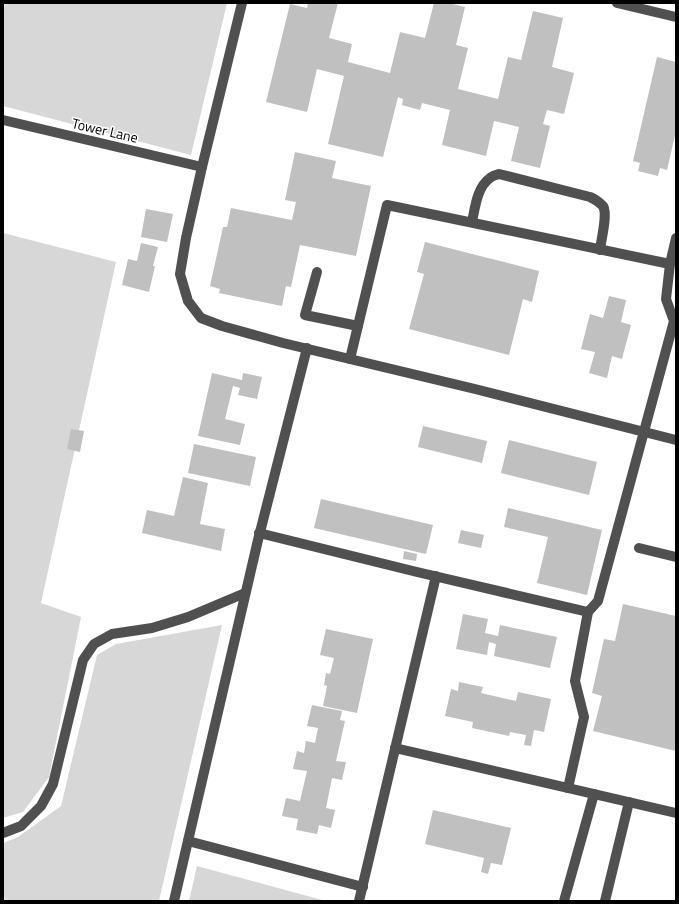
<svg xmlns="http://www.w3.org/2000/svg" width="679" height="904" viewBox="0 0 679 904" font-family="'Titillium Web',sans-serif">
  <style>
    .green { fill: #d7d7d7 }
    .building { fill: #c0c0c0 }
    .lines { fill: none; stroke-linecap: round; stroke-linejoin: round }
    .minor { stroke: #505050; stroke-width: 10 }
    .labels { text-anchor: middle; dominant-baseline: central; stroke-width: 3; stroke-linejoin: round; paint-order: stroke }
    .street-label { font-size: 14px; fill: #000; stroke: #fff }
  </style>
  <rect width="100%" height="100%" fill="#fff"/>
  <g class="green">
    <polygon points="3,3 227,3 191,155 3,106"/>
    <polygon points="3,233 116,262 41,603 81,617 49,777 23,812 3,818"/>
    <polygon points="222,625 159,901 3,901 3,843 18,837 61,806 97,655 116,644"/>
    <polygon points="197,866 326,901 189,901"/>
  </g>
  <g class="building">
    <polygon points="308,3 338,3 329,38 352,44 348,62 390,73 400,32 425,38 434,3 448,3 465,7 456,45 468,48 458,89 498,99 508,57 521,60 533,11 563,18 552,67 574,73 564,114 547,110 543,124 550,126 540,168 511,161 519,127 494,121 486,156 442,145 450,110 422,103 420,110 402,105 403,99 398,97 383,157 328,144 344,76 317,69 307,112 266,102 290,4 307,8"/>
    <polygon points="657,57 676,62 676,131 667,170 660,168 658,176 638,171 640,163 633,161"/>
    <polygon points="295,152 336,161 332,178 371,186 356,256 300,245 291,287 286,286 282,306 219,293 220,289 210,286 223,227 227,227 231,208 292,220 296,202 285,200"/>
    <polygon points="146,209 173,214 167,242 141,237"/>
    <polygon points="425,242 539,271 532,302 523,299 509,355 409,329 424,274 417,272"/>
    <polygon points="141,243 158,247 153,266 155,266 149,292 122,285 128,259 137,261"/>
    <polygon points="609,296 626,300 621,322 631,325 622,359 612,356 607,378 589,373 595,352 581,349 590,314 603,318"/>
    <polygon points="212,373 242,380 243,373 262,377 257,399 238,395 240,388 233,386 225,419 245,424 240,445 198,436"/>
    <polygon points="423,426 487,441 482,463 418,447"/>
    <polygon points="71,429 84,431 80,452 67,449"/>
    <polygon points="509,440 597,462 589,495 501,473"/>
    <polygon points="194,444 256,457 250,486 188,473"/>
    <polygon points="183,477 208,483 200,524 225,529 221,551 142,533 147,510 174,516"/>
    <polygon points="321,499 433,525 426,554 314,528"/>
    <polygon points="508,508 602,530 587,595 537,583 548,537 504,527"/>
    <polygon points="461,530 484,535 481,548 458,543"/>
    <polygon points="404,551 417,554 416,561 403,559"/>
    <polygon points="623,604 676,616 676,751 593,731 602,696 592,693 604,639 615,641"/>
    <polygon points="463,614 488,619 485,633 498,636 500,625 557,637 550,668 494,656 496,644 489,642 487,655 456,649"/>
    <polygon points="326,629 373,639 357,713 323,706 327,686 324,685 326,673 330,674 334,658 320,655"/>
    <polygon points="459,682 483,687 481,693 516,701 518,692 551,699 544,732 534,730 531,746 524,745 526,735 510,732 509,736 472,728 473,722 445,716 451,689 458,691"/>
    <polygon points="312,705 342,711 340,720 345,721 336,761 346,762 342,780 332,778 326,808 335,810 331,828 319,825 317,834 296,830 298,819 282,816 286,798 300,801 307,771 293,769 297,751 304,753 306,741 315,743 318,728 307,726"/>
    <polygon points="433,810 511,828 502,865 491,863 488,874 481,872 484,858 425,844"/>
  </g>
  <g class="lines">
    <g class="minor">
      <polyline points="242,3 202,167 186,238 180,274 188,301 201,318 222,326 283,343 475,389 676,440"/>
      <polyline points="617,3 676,17"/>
      <polyline points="3,120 202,167"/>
      <path d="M472,222C475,208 477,187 490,178C492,176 496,175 499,174L590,197C595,199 599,202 603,206C608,214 601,240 600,250"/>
      <polyline points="317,272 305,315 358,326"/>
      <polyline points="350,359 387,205 670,264"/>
      <polyline points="259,533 417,572 588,612 598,601 674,321 666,299 670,264 676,238"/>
      <polyline points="639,548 676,557"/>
      <polyline points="395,748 676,813"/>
      <polyline points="568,788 584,717 575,681 588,612"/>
      <polyline points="3,833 21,826 41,806 53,784 83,660 94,644 112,634 152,628 188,617 245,593"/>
      <polyline points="188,841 363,887"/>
      <polyline points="174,901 258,540 307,348"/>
      <polyline points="359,901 436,576"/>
      <polyline points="564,901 594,794"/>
      <polyline points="605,901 629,802"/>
    </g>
  </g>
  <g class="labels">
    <g class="street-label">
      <text transform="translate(105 130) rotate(13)">Tower Lane</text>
    </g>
  </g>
  <rect width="679" height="904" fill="none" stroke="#000000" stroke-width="8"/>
</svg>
